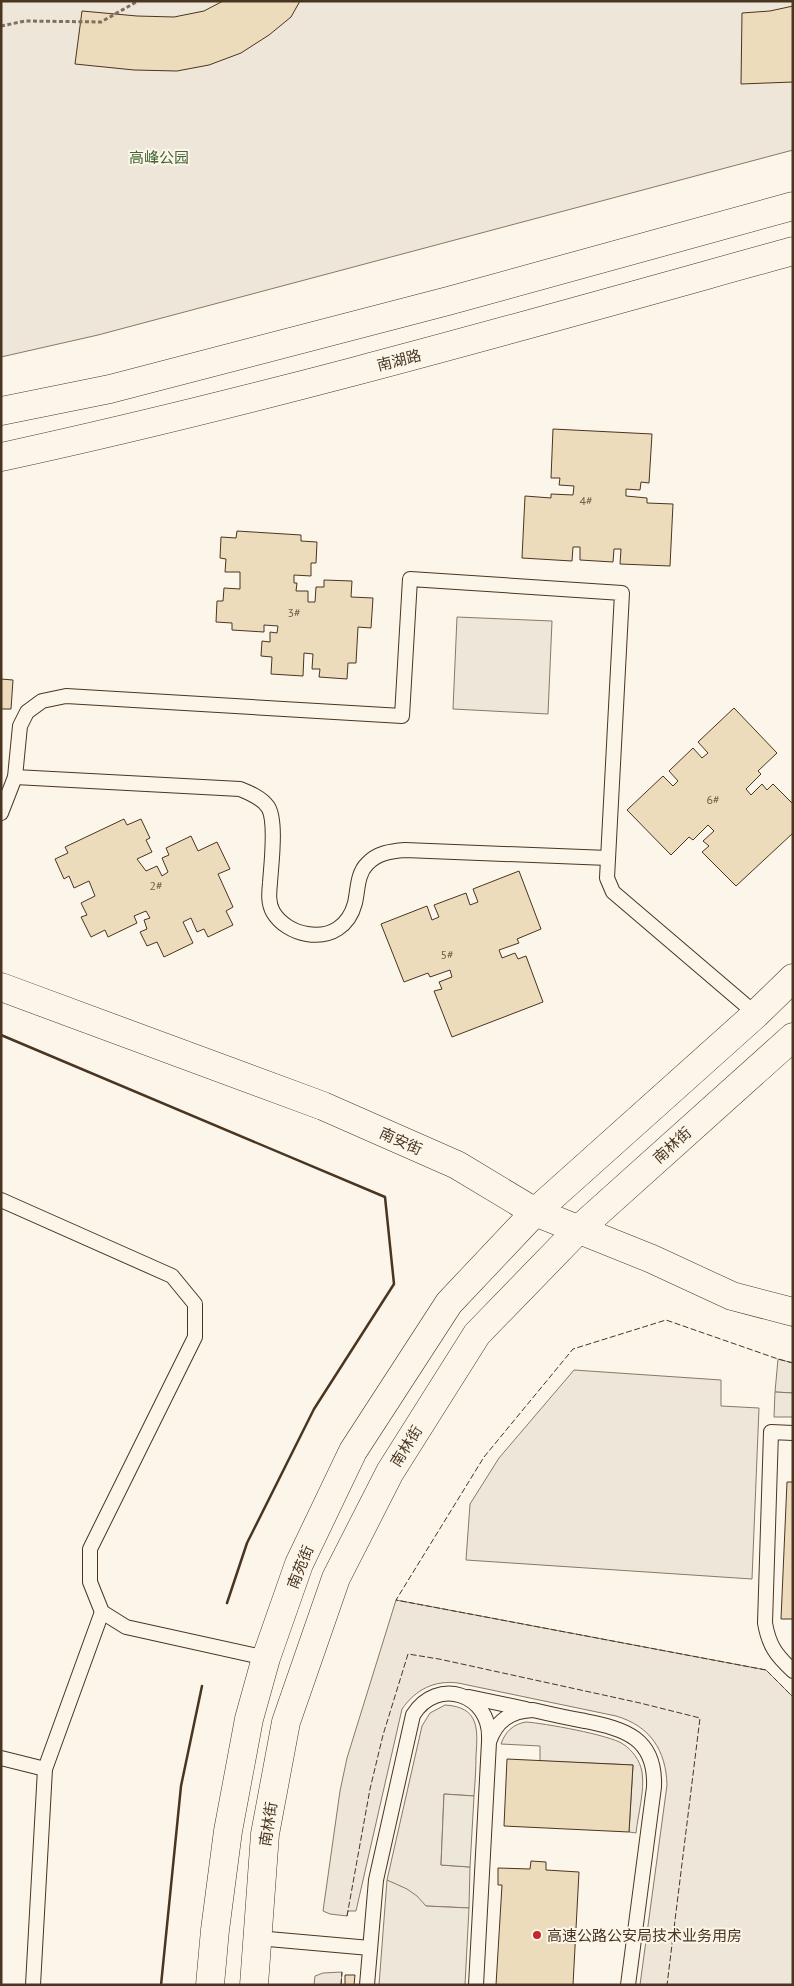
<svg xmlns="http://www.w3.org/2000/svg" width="794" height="1986" viewBox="0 0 794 1986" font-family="'PT Sans','Noto Sans SC',sans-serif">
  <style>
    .green { fill: #ede6d9; stroke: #887966 }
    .parking { fill: #ede7d9; stroke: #887966 }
    .building { fill: #ecdcbc; stroke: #4a3520 }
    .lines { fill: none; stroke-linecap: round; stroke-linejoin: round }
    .lane-casing { stroke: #4a3520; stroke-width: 16 }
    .street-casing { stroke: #4a3520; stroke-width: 29 }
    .secondary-casing { stroke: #4a3520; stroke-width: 29 }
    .path { stroke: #7f6f5c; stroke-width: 3; stroke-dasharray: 4 2.5; stroke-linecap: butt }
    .lane { stroke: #fbf6e9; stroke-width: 14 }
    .street { stroke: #fbf6e9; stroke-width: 28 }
    .secondary { stroke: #fbf6e9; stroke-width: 28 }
    .fence { stroke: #4a3520; stroke-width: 1; stroke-dasharray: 6 2.5; stroke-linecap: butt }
    .wall { stroke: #4a3520; stroke-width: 2.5 }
    .poi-dot { fill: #c62828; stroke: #fbf6e9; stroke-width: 2 }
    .labels { text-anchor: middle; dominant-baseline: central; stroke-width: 4; stroke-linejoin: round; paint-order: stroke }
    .number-label { font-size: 12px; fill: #725f47 }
    .park-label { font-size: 15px; fill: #436837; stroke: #fbf6e9 }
    .street-label { font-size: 15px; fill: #4a3520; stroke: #fbf6e9 }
    .poi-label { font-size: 15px; fill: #4a3520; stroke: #fbf6e9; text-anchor: start }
  </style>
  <rect width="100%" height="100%" fill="#fbf6e9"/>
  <g class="green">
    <polygon points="1,1 793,1 793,150 98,335 1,357"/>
    <polygon points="457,617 552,621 548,714 453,709"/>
    <polygon points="778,1359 793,1363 793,1393 775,1392"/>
    <polygon points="574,1370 721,1380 721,1406 759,1408 752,1579 466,1560 470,1504 499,1458"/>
    <path d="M396,1600L766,1670L793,1697V1985H640L667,1785C666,1750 650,1726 616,1716L458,1683C435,1680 416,1689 402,1709L356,1911H348L347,1916L330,1914L323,1911L340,1791L347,1758Z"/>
    <path d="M445,1705C479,1707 478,1728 476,1756C476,1769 475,1783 474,1796L444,1794L441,1865L470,1867L469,1908L426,1906L387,1880L422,1726L430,1713Z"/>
    <path d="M526,1722C543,1723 610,1735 623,1744C632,1750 640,1760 642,1772C645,1790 638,1814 636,1833L629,1832L633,1765L540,1761V1746L501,1744C505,1732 513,1724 526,1722Z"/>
    <polygon points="342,1972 341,1985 314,1985 315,1976 323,1973"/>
  </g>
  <g class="parking">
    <polygon points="775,1392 793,1393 793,1417 774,1417"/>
    <polygon points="444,1794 474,1796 470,1867 441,1865"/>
    <polygon points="387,1880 407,1889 417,1896 426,1906 469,1908 465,1985 379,1985"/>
  </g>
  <g class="building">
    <polygon points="223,1 300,1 291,17 269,35 241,53 209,65 177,71 134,70 75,64 82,11 137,16 174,17 204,11"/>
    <polygon points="793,6 793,82 741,84 742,13 770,11"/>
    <polygon points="553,429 652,434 649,483 641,482 640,490 626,489 626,496 647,498 647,503 673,504 670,566 620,564 621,549 614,549 613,562 580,560 580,547 573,547 572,561 522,558 525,496 551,498 551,494 573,495 574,486 559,485 560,478 551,478"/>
    <polygon points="237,531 301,535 301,541 317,542 316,563 311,563 311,576 294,575 294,583 297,583 296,591 308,591 308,602 315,602 316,587 324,587 324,580 352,581 351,597 373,598 371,628 358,627 356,663 348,663 347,679 319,677 320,669 312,669 313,654 304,653 303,676 271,674 272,657 261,656 262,641 270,642 270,632 277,633 278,626 264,625 264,632 232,630 232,623 216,622 217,601 223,601 224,588 240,589 240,572 225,572 226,559 220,558 221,537 236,538"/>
    <polygon points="1,679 13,680 11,709 1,709"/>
    <polygon points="734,708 777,753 758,771 761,774 746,789 751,795 762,784 767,790 773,784 793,804 793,833 736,886 702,852 709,846 703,841 714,831 708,825 693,840 689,837 671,855 627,810 663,776 673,786 678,781 669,771 693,748 702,758 708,753 698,742"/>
    <polygon points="124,819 127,825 141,819 150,838 146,840 152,852 137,859 146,871 157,866 162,876 168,872 162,858 169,855 166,848 191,836 198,851 217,842 230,869 218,874 233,907 226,911 233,925 208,937 204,929 197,932 191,918 183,922 193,943 164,957 157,942 147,946 140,932 147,929 144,920 150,918 146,911 134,916 137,923 108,937 105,930 91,937 81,917 87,915 81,903 95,896 89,881 74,888 69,876 64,879 55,859 68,853 65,847"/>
    <polygon points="519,871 541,929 517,939 519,943 499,950 502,958 515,953 518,959 526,956 543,1002 452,1037 434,991 442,989 439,982 452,977 450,970 430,977 428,973 404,982 381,924 427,906 432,920 439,917 434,905 466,893 470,905 478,902 473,889"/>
    <polygon points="787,1482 793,1482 793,1619 781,1619"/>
    <polygon points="507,1759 633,1765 629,1832 504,1826"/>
    <polygon points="531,1861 546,1862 546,1870 579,1872 573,1985 496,1985 502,1885 498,1885 498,1868 530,1869"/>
    <polygon points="345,1975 355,1975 354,1985 345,1985"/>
  </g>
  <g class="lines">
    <g class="lane-casing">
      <g id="lane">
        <path d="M15,777L240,789C250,793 262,798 268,807C277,821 271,866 270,883C269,893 268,903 273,912C280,924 294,932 307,934C331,938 349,926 355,903C358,890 357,874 367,864C377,853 391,851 405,850L608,858"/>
        <polyline points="1,813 15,777 20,726 27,712 42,701 66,696 402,716 410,579 622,593 607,878 613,892 756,1014"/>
        <polyline points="1,1200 172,1276 195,1304 195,1337 90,1549 90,1582 102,1612 126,1627 266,1658"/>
        <path d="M793,1433L771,1432L765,1623C769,1646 776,1655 793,1671"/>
        <polyline points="469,1697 526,1709"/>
        <polyline points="1,1758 45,1769"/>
        <polyline points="257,1938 370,1948"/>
        <polyline points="33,1985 45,1769 102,1612"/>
        <path d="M367,1985L376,1880L413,1715C437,1676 491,1694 489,1739"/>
        <path d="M476,1985L489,1742C496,1721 510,1711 533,1710C550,1714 568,1718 585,1721C625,1729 656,1738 654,1787L628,1985"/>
      </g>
    </g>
    <g class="street-casing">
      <polyline id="street" points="1,987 323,1106 457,1165 535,1212 652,1259 732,1296 793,1312"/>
    </g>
    <g class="secondary-casing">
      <g id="secondary">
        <polyline points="1,411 110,389 448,301 793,206"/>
        <path d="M1,457C268,399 530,324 793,251"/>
        <polyline points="210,1985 215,1930 228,1831 249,1719 266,1658 299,1564 353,1451 449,1303 535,1212 756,1014 793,978"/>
        <polyline points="254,1985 265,1834 286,1722 336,1578 390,1472 477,1334 578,1230 793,1037"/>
      </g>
    </g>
    <polyline class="path" points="1,26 25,21 101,22 138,1"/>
    <use href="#lane" class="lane"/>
    <use href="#street" class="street"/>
    <use href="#secondary" class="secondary"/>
    <g class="fence">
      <polyline points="793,1363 778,1359 666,1320 573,1349 484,1457 396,1600 766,1670 793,1697"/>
      <polyline points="347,1916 370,1789 383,1735 408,1654 439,1659 640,1703 700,1718 667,1985"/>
      <polyline points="341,1985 342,1972"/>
    </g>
    <g class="wall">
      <polyline points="1,1035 385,1197 394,1284 314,1409 247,1543 227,1603"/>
      <polyline points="161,1985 181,1786 202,1686"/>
    </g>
  </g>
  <circle class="poi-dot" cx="537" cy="1935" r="5"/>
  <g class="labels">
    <g class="number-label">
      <text x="586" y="500">4#</text>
      <text x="294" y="612">3#</text>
      <text x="713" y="799">6#</text>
      <text x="156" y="885">2#</text>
      <text x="447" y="954">5#</text>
    </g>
    <g class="park-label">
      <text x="159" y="157">高峰公园</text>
    </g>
    <g class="street-label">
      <text transform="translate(399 360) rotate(-14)">南湖路</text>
      <text transform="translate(401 1141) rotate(24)">南安街</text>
      <text transform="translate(672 1145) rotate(-42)">南林街</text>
      <text transform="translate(406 1446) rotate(-58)">南林街</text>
      <text transform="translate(300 1567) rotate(-68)">南苑街</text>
      <text transform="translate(268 1824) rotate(-81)">南林街</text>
    </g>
    <g class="poi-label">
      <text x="547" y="1935">高速公路公安局技术业务用房</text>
    </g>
  </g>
  <rect width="794" height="1986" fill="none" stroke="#4a3520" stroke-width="5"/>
</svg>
